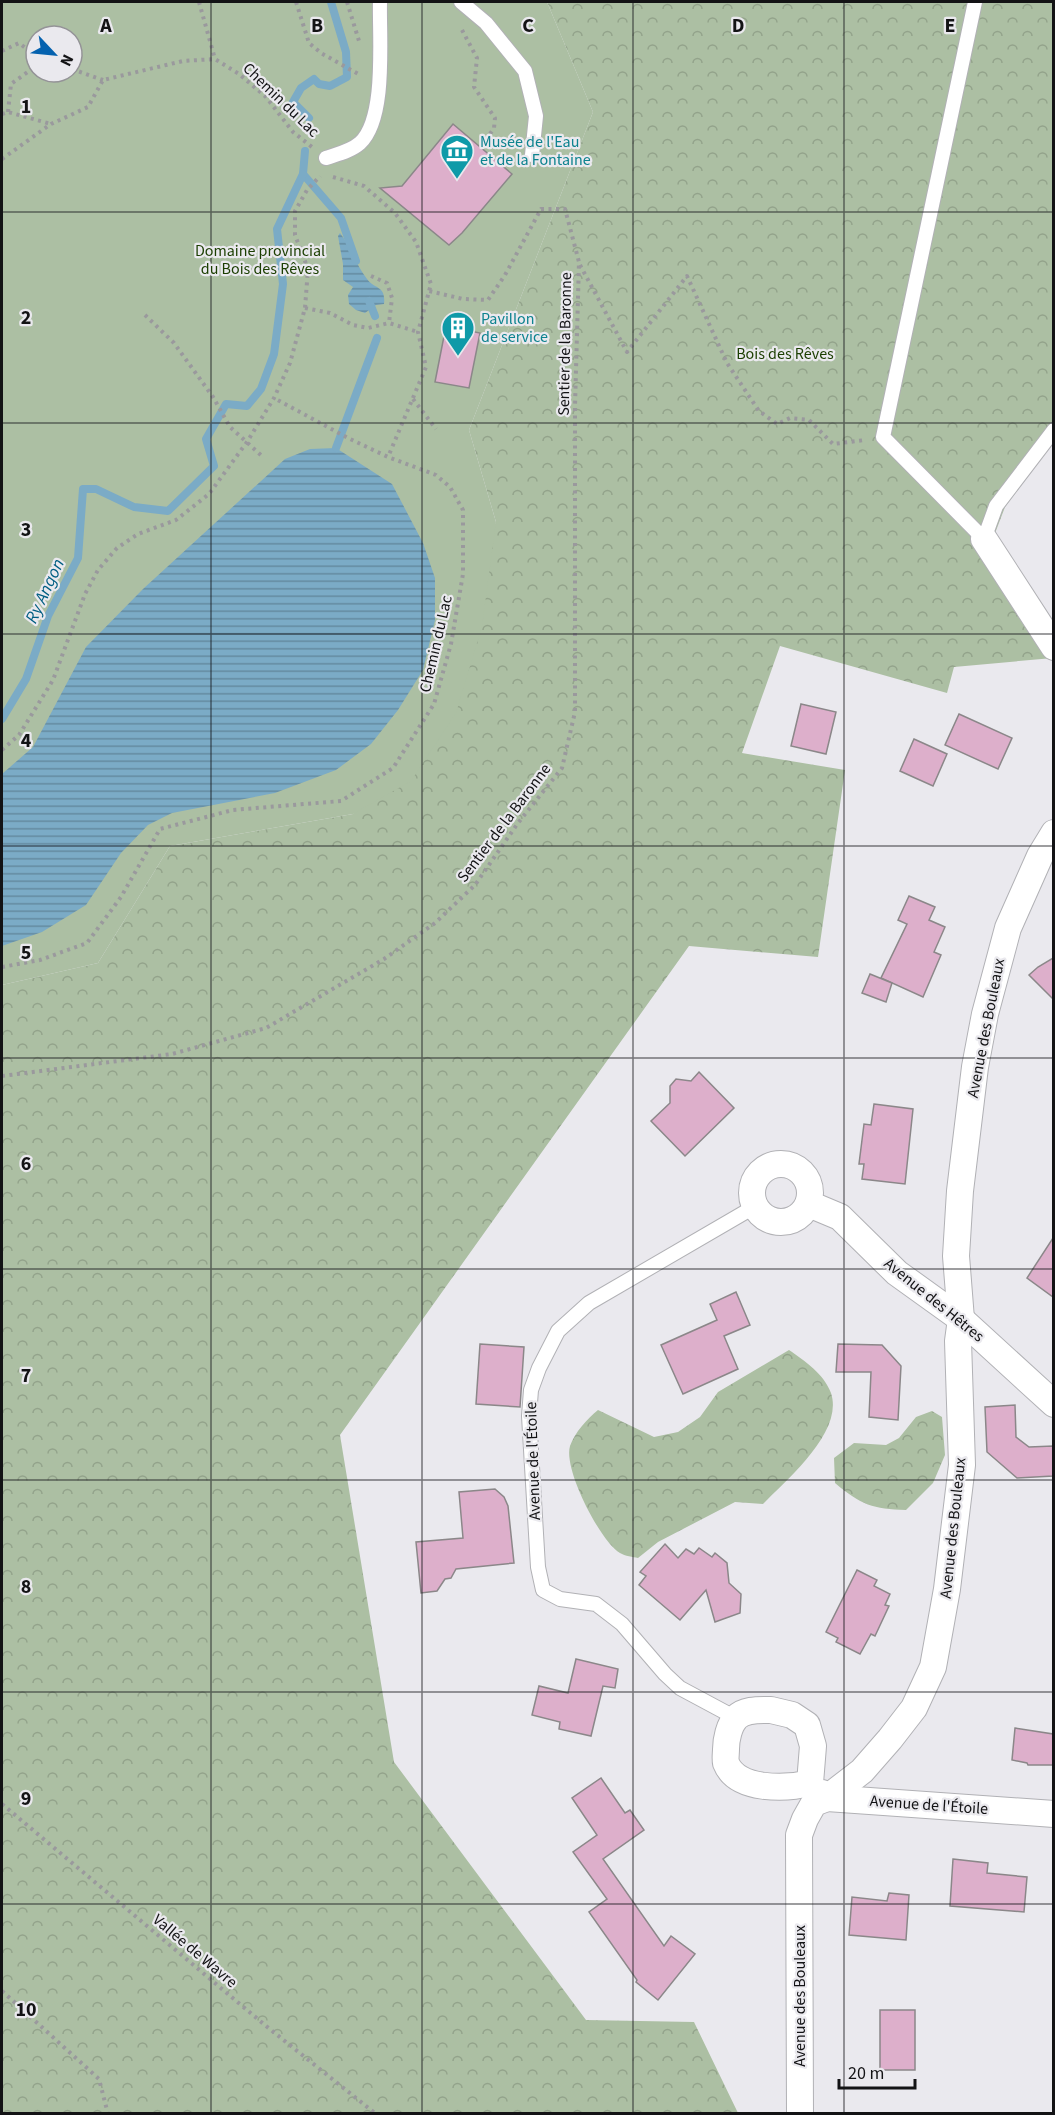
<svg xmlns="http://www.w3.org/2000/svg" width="1055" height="2115" viewBox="0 0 1055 2115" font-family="'Source Sans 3',sans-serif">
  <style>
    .forest { fill: url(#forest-crowns) }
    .park { fill: #acbfa3; fill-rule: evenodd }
    .water { fill: url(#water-rules) }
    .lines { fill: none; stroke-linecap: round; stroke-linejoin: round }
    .stream { stroke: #7babc6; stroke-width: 8 }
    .building { fill: #ddafcb; stroke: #8b8789; stroke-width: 1.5 }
    .service-casing { stroke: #b1b1b5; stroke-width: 16 }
    .minor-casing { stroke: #b1b1b5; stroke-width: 28 }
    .path { stroke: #9a999d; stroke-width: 4; stroke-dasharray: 3 4.5; stroke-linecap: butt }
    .service { stroke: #fff; stroke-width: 14 }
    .minor { stroke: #fff; stroke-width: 26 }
    .grid { fill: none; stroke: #131315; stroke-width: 1.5; stroke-opacity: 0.55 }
    .labels { text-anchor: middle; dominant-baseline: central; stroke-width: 4.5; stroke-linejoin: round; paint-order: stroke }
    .street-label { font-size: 16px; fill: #131315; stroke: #eae9ee }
    .culture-label { font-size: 16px; fill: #0d838f; stroke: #eae9ee; text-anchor: start }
    .park-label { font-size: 16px; fill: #1b3e01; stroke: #eae9ee }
    .water-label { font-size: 18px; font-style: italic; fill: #005e82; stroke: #eae9ee }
    .grid-label { font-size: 20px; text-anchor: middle; font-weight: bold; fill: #131315; stroke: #eae9ee; stroke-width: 4.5; stroke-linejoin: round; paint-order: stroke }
  </style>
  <defs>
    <pattern id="forest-crowns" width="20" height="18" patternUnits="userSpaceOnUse" patternTransform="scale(1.5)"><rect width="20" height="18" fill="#acbfa3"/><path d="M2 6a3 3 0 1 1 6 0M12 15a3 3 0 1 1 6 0" fill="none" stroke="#93a38b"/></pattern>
    <pattern id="water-rules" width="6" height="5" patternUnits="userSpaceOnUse" patternTransform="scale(1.5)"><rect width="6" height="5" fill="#7babc6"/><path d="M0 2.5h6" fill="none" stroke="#648aa0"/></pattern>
  </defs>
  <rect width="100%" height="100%" fill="#eae9ee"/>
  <g class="forest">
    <polygon points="547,2 1053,2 1053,443 1005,507 994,536 1053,658 954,667 947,693 780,646 742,753 845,770 818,957 689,946 340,1435 394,1762 586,2020 694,2022 738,2113 2,2113 2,985 98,963 170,846 353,814 496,522 469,430 593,112"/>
    <path d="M789,1350C805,1361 824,1374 831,1393C844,1432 787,1479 763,1504L735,1502L658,1542L638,1558C633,1557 625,1556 620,1553C600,1541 563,1469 570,1446C575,1432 587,1419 598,1410L654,1437L678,1432L700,1417L718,1392Z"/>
    <path d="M932,1411L942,1417L945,1455L933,1483L906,1510C873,1509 861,1505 835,1483L834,1458L854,1443L886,1445L899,1438L916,1417Z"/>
  </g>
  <path class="park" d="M2,2H547L593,112L469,430L496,522L482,626L456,713L411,781L353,814L170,846L98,963L2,985ZM36,36H72V72H36Z"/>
  <g class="water">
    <path d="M340,233C351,247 356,265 367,279C375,290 386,285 384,304L376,305L365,313L356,310L349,304L348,295L353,287L343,280V264L338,236Z"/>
    <polygon points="336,448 392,484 423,543 435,578 435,620 423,670 398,710 371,744 336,770 275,793 172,813 148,825 121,853 86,905 42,932 2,946 2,774 33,747 86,647 143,589 285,459 310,449"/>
  </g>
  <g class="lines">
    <g class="stream">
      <polyline points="309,118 293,102 301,88 314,79 319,84 330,86 347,77 346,52 331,2"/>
      <polyline points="305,151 303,174 341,218 356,261"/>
      <polyline points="369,301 375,316"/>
      <polyline points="336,448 377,338"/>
      <polyline points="2,719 26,679 48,616 78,558 83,489 96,489 134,507 168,511 214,466 206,439 226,404 247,406 261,389 274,354 283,284 277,229 303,174"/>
    </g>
  </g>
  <g class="building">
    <polygon points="453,124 512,174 462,233 449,245 380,188 402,186"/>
    <polygon points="446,326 480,333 469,388 435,382"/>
    <polygon points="801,704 836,712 826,754 791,746"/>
    <polygon points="959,714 1012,738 998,769 945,745"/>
    <polygon points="914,739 947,754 933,786 900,771"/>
    <polygon points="909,896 935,907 929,920 945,927 934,952 941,955 923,997 881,978 907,924 898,920"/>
    <polygon points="1053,958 1053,999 1029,975 1038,967"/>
    <polygon points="870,974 892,983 886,1002 862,993"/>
    <polygon points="699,1072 734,1108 685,1156 651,1121 670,1103 670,1086 676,1079 691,1081"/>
    <polygon points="874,1104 913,1109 905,1184 862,1179 864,1164 859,1164 864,1124 871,1125"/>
    <polygon points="1053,1238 1053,1297 1027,1278"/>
    <polygon points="736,1292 750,1325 724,1336 738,1369 683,1394 661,1345 717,1320 710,1304"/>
    <polygon points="480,1344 524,1347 520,1407 476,1404"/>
    <polygon points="838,1344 882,1345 901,1366 898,1420 869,1417 871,1372 836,1372"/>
    <polygon points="1015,1405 1016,1437 1029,1447 1053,1446 1053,1476 1017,1478 987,1452 985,1407"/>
    <polygon points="495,1489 504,1497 508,1506 514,1563 456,1569 451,1578 445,1579 437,1591 421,1593 416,1542 463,1538 459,1492"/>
    <polygon points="665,1544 678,1558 686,1549 694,1554 699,1548 712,1557 715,1553 727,1563 729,1583 741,1594 740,1613 715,1622 706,1590 680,1620 639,1585 646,1576 640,1572"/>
    <polygon points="857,1570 877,1580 874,1586 890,1594 885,1605 889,1606 875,1636 871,1634 860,1654 836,1642 838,1638 826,1632"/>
    <polygon points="576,1659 618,1669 615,1688 603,1686 591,1736 559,1729 560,1722 532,1715 539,1686 568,1693"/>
    <polygon points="1015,1728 1053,1734 1053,1765 1028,1765 1027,1763 1012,1760"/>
    <polygon points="601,1778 625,1813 630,1810 644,1830 603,1859 664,1946 671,1936 695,1954 658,2000 636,1982 637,1980 589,1912 607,1899 573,1852 597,1835 572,1798"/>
    <polygon points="953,1859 988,1863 987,1873 1027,1877 1024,1912 950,1906"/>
    <polygon points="889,1893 909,1895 906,1940 849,1935 852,1897 887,1901"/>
    <rect x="880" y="2010" width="35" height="60"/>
  </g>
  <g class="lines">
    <g class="service-casing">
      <g id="service">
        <polyline points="461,2 486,23 525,71 536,116 532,155"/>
        <polyline points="975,2 883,437 984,539 996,506 1054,430"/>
        <path d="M326,158C338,154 351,151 360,143C387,118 379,37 380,2"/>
        <polyline points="736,1718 680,1688 665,1674 622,1624 596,1604 560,1599 543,1590 538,1567 529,1416 531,1390 539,1368 558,1331 589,1303 754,1207"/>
      </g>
    </g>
    <g class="minor-casing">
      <g id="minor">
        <polyline points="984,539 1054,647"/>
        <circle cx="781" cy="1193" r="29"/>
        <polyline points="809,1204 840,1217 897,1273 961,1319 1054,1404"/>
        <path d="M771,1710L792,1715L807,1725L813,1746L810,1783C786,1789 737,1791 726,1763C725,1759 726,1753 726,1749C726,1740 729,1725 736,1718C744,1709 760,1710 771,1710Z"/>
        <polyline points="822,1793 827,1798 1054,1814"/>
        <polyline points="800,2114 799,1835 805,1819 814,1803 827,1798 862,1771 890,1739 914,1708 933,1667 947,1589 962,1465 958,1341 961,1319 956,1256 960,1191 975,1067 985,1014 1008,928 1040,856 1054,833"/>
      </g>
    </g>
    <g class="path">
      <polyline points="199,2 215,59"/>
      <polyline points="296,2 309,43 321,53 360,75"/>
      <polyline points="347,2 359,41"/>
      <polyline points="462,30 477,58 474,87 495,118 494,128 483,144"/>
      <polyline points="2,51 19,43 36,56"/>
      <polyline points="72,69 103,80"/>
      <polyline points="8,112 11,84 36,66"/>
      <polyline points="2,114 8,112 51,124"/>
      <polyline points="2,159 51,124 88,107 103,80 183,61 215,59 239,74 266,97 293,132 312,147"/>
      <polyline points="333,177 364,186 395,213 416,242 431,284 418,332 426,367 388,457"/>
      <polyline points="580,265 627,352 687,276 727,363 759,411 777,424 790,418 809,420 833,444 865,440"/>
      <polyline points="371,276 387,283 392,298 389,323"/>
      <polyline points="305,308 330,313 353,325 368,328 389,323 418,332"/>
      <polyline points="145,315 174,343 213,397 230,427 263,457"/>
      <polyline points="413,399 436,429"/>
      <polyline points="2,750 19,735 53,680 85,594 98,570 117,548 138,534 176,520 209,494 247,442 274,398 290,363 305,308 308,269 295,235 295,211 307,190 320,176"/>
      <polyline points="2,967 40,960 87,943 121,897 160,829 233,810 341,801 393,768 434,704 451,644 463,574 463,510 450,487 436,475 388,457 348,438 274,398"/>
      <polyline points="2,1076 172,1054 266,1028 384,959 435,923 475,885 518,823 562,768 575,712 575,406 579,262 565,209 541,209 505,275 488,300 463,299 429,291"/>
      <polyline points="2,1804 266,2026 376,2114"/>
      <polyline points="2,1991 99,2079 108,2114"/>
    </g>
    <use href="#service" class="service"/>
    <use href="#minor" class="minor"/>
  </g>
  <path class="grid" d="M211,2V2114M422,2V2114M633,2V2114M844,2V2114M2,212H1054M2,423H1054M2,634H1054M2,846H1054M2,1058H1054M2,1269H1054M2,1480H1054M2,1692H1054M2,1904H1054"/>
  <defs>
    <g id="museum-pin" transform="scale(1.725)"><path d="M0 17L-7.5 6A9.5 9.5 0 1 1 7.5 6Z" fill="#0f9aa8" stroke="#eae9ee"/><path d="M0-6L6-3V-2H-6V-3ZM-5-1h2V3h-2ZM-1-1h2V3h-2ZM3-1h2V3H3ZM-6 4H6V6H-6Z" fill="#fff"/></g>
    <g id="building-pin" transform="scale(1.725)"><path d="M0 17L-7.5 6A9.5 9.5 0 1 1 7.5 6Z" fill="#0f9aa8" stroke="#eae9ee"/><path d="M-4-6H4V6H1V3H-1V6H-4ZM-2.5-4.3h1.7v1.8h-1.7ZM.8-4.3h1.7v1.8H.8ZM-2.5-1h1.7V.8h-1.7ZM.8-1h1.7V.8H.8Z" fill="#fff"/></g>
  </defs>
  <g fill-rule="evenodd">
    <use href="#museum-pin" x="457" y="151"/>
    <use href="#building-pin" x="458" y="328"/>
  </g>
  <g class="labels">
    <g class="street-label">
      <text transform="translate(281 100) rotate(44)">Chemin du Lac</text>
      <text transform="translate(565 344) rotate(-89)">Sentier de la Baronne</text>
      <text transform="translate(436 644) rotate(-77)">Chemin du Lac</text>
      <text transform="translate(504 823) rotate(-53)">Sentier de la Baronne</text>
      <text transform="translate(986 1028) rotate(-79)">Avenue des Bouleaux</text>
      <text transform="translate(934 1300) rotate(39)">Avenue des Hêtres</text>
      <text transform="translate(533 1461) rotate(-92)">Avenue de l'Étoile</text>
      <text transform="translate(953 1528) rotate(-84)">Avenue des Bouleaux</text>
      <text transform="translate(929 1805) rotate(4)">Avenue de l'Étoile</text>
      <text transform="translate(195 1951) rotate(40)">Vallée de Wavre</text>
      <text transform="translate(800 1996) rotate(-90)">Avenue des Bouleaux</text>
    </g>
    <g class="culture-label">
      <text x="480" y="142">Musée de l'Eau<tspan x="480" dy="18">et de la Fontaine</tspan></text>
      <text x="481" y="319">Pavillon<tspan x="481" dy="18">de service</tspan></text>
    </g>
    <g class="park-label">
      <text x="260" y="251">Domaine provincial<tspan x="260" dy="18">du Bois des Rêves</tspan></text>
      <text x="785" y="354">Bois des Rêves</text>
    </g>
    <g class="water-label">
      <text transform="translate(45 591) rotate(-65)">Ry Angon</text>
    </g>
  </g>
  <g class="grid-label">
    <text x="106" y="32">A</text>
    <text x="317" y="32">B</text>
    <text x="528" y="32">C</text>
    <text x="738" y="32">D</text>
    <text x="950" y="32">E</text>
    <text x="26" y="113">1</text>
    <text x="26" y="324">2</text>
    <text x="26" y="536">3</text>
    <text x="26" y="747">4</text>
    <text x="26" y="959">5</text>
    <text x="26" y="1170">6</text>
    <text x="26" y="1382">7</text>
    <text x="26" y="1593">8</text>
    <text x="26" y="1805">9</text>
    <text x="26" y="2016">10</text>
  </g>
  <rect width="1055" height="2115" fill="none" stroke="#131315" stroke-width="6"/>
  <g transform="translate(54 54) rotate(116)"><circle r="28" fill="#eae9ee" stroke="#949397" stroke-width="1.5"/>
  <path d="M0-4.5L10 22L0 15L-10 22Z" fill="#0562af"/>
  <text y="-9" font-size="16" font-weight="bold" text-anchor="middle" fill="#131315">N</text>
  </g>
  <path d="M839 2079v9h76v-9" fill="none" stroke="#131315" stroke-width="3"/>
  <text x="848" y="2079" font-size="18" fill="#131315" stroke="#eae9ee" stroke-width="4.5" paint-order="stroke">20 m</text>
</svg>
